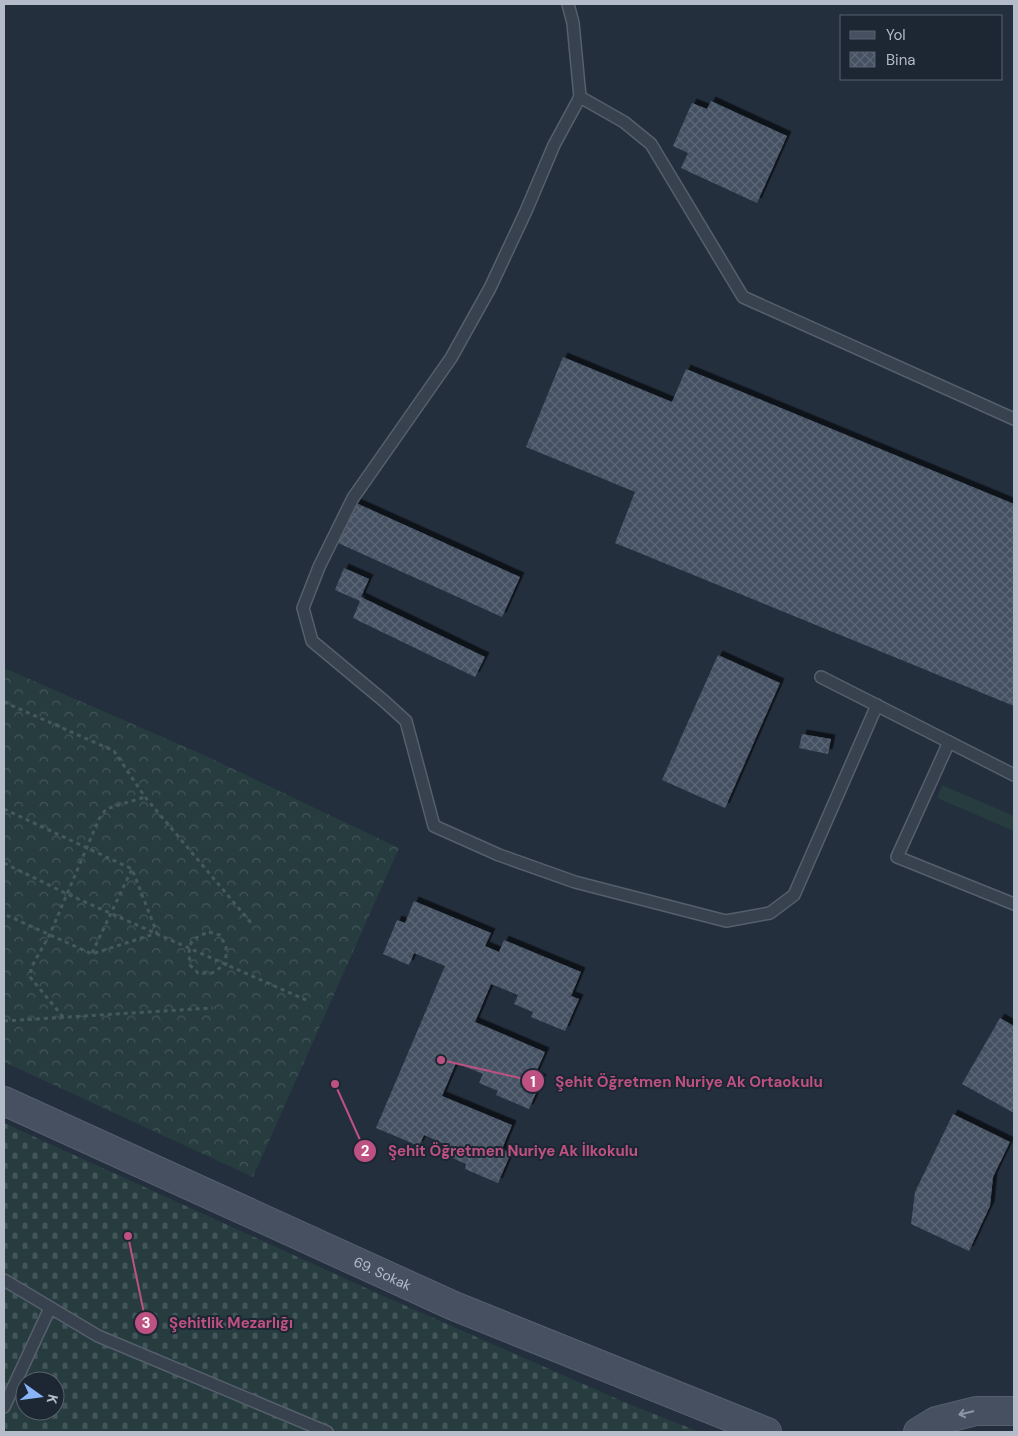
<svg xmlns="http://www.w3.org/2000/svg" width="1018" height="1436" viewBox="0 0 1018 1436" font-family="'DM Sans',sans-serif">
  <style>
    .green { fill: #263c3f }
    .forest { fill: url(#forest-crowns) }
    .cemetery { fill: url(#cemetery-stones); fill-rule: evenodd }
    .building { fill: url(#building-cross-hatch); filter: url(#shadow) }
    .lines { fill: none; stroke-linecap: round; stroke-linejoin: round }
    .lane-casing { stroke: #565f6c; stroke-width: 14 }
    .secondary-casing { stroke: #565f6c; stroke-width: 30 }
    .path { stroke: #44595c; stroke-width: 3; stroke-dasharray: 4 4; stroke-linecap: butt }
    .lane { stroke: #38414e; stroke-width: 11 }
    .secondary { stroke: #465061; stroke-width: 28 }
    .oneway { stroke: #8e96a5 }
    .labels { text-anchor: middle; dominant-baseline: central; stroke-width: 4; stroke-linejoin: round; paint-order: stroke }
    .street-label { font-size: 14px; fill: #b4bcc9; stroke: #1d2633 }
    .leader { fill: none; stroke: #bd5182; stroke-width: 2 }
    .callout-dot { fill: #bd5182; stroke: #1d2633; stroke-width: 2 }
    .mark-label { font-size: 15px; text-anchor: middle; font-weight: bold; fill: #fff }
    .callout-label { font-size: 15px; text-anchor: middle; font-weight: bold; fill: #bd5182; stroke: #1d2633; stroke-width: 4; stroke-linejoin: round; paint-order: stroke }
  </style>
  <defs>
    <pattern id="forest-crowns" width="20" height="18" patternUnits="userSpaceOnUse" patternTransform="scale(1.25)"><rect width="20" height="18" fill="#263c3f"/><path d="M2 6a3 3 0 1 1 6 0M12 15a3 3 0 1 1 6 0" fill="none" stroke="#435659"/></pattern>
    <pattern id="cemetery-stones" width="16" height="16" patternUnits="userSpaceOnUse" patternTransform="scale(1.25)"><rect width="16" height="16" fill="#263c3f"/><path d="M2 7V4a2 2 0 0 1 4 0v3zM10 15v-3a2 2 0 0 1 4 0v3z" fill="#435659"/></pattern>
    <pattern id="building-cross-hatch" width="8" height="8" patternUnits="userSpaceOnUse" patternTransform="scale(1.25)"><rect width="8" height="8" fill="#455162"/><path d="M0 0l8 8M0 8l8-8" fill="none" stroke="#5d6877"/></pattern>
    <filter id="shadow"><feDropShadow dx="4.5" dy="-4.5" stdDeviation="0" flood-color="#0009"/></filter>
  </defs>
  <rect width="100%" height="100%" fill="#242f3e"/>
  <polygon class="green" points="942,785 1014,816 1014,831 937,798"/>
  <polygon class="forest" points="4,668 206,756 399,848 253,1177 4,1062"/>
  <path class="cemetery" d="M4,1123L381,1295L631,1405L700,1432H4ZM25,1381H55V1411H25Z"/>
  <g class="building">
    <polygon points="711,101 787,136 757,203 681,168 688,153 673,146 692,103 707,109"/>
    <polygon points="563,357 672,402 686,369 1014,504 1014,706 615,543 635,492 526,447"/>
    <polygon points="356,503 520,577 502,617 338,543"/>
    <polygon points="344,568 369,579 361,597 485,657 475,677 353,618 360,601 335,590"/>
    <polygon points="718,655 780,683 725,808 662,780"/>
    <polygon points="802,734 831,739 828,754 799,748"/>
    <polygon points="414,901 491,933 485,946 499,952 504,940 581,972 571,996 579,999 565,1031 531,1017 533,1012 514,1004 518,995 491,984 475,1022 545,1052 535,1075 542,1079 529,1109 496,1095 498,1091 479,1083 483,1074 456,1063 442,1096 512,1125 502,1149 511,1153 498,1183 465,1169 466,1164 448,1156 451,1147 424,1135 419,1146 376,1128 445,966 414,953 409,965 383,954 397,920 405,923"/>
    <polygon points="1000,1018 1014,1026 1014,1113 962,1084"/>
    <polygon points="953,1114 1010,1142 993,1177 990,1206 969,1251 911,1224 915,1192"/>
  </g>
  <g class="lines">
    <g class="lane-casing">
      <g id="lane">
        <polyline points="568,4 573,23 580,97 554,145 526,211 490,288 451,358 353,498 319,567 303,608 312,641 384,701 406,721 434,826 499,855 575,882 726,921 770,913 794,895 877,705"/>
        <polyline points="580,97 624,122 651,144 743,297 1014,419"/>
        <polyline points="821,677 1014,775"/>
        <polyline points="949,742 897,857 1014,904"/>
        <polyline points="4,1280 98,1336 327,1432"/>
        <polyline points="4,1407 50,1308"/>
      </g>
    </g>
    <g class="secondary-casing">
      <g id="secondary">
        <path id="s1" d="M4,1101L454,1306L767,1432"/>
        <polyline points="918,1432 936,1421 976,1411 1014,1411"/>
      </g>
    </g>
    <g class="path">
      <polyline points="4,702 114,751 145,797 252,924"/>
      <polyline points="4,809 132,869 157,933 92,954 4,914"/>
      <polyline points="4,863 67,894 306,1000"/>
      <path d="M209,932L220,935L226,947V964L212,973H198L190,965C188,945 188,939 209,932Z"/>
      <polyline points="92,953 132,869"/>
      <polyline points="63,1017 30,977 31,968 50,934 99,819 106,809 145,797"/>
      <polyline points="4,1021 213,1008"/>
    </g>
    <use href="#lane" class="lane"/>
    <use href="#secondary" class="secondary"/>
  </g>
  <defs><path id="oneway-shaft" d="M-6 0H5M1.5-3L5.5 0L1.5 3" fill="none" stroke-width="1.6" stroke-linecap="round" stroke-linejoin="round" transform="scale(1.25)"/></defs>
  <use class="oneway" href="#oneway-shaft" transform="translate(966 1413) rotate(166)"/>
  <g class="labels">
    <g class="street-label">
      <text stroke="none"><textPath href="#s1" startOffset="416">69. Sokak</textPath></text>
    </g>
  </g>
  <path class="leader" d="M441 1060L533 1081M335 1084L365 1151M128 1236L146 1323"/>
  <g class="callout-dot">
    <circle cx="441" cy="1060" r="5"/>
    <circle cx="335" cy="1084" r="5"/>
    <circle cx="128" cy="1236" r="5"/>
    <circle cx="533" cy="1081" r="12"/>
    <circle cx="365" cy="1151" r="12"/>
    <circle cx="146" cy="1323" r="12"/>
  </g>
  <g class="mark-label">
    <text x="533" y="1087">1</text>
    <text x="365" y="1156">2</text>
    <text x="146" y="1328">3</text>
  </g>
  <g class="callout-label">
    <text x="689" y="1087">Şehit Öğretmen Nuriye Ak Ortaokulu</text>
    <text x="513" y="1156">Şehit Öğretmen Nuriye Ak İlkokulu</text>
    <text x="231" y="1328">Şehitlik Mezarlığı</text>
  </g>
  <rect width="1018" height="1436" fill="none" stroke="#b4bcc9" stroke-width="10"/>
  <rect x="840" y="15" width="162" height="65" fill="#1d2633" stroke="#59626f"/>
  <rect x="850" y="31" width="25" height="8" fill="#465061" stroke="#59626f"/>
  <text x="886" y="40" font-size="15" fill="#b4bcc9">Yol</text>
  <rect x="850" y="52" width="25" height="15" fill="url(#building-cross-hatch)" stroke="#59626f"/>
  <text x="886" y="65" font-size="15" fill="#b4bcc9">Bina</text>
  <g transform="translate(40 1396) rotate(104)"><circle r="24" fill="#1d2633" stroke="#59626f"/>
  <path d="M0-4L9 19L0 12L-9 19Z" fill="#8ab4f8"/>
  <text y="-8" font-size="14" font-weight="bold" text-anchor="middle" fill="#b4bcc9">K</text>
  </g>
</svg>
